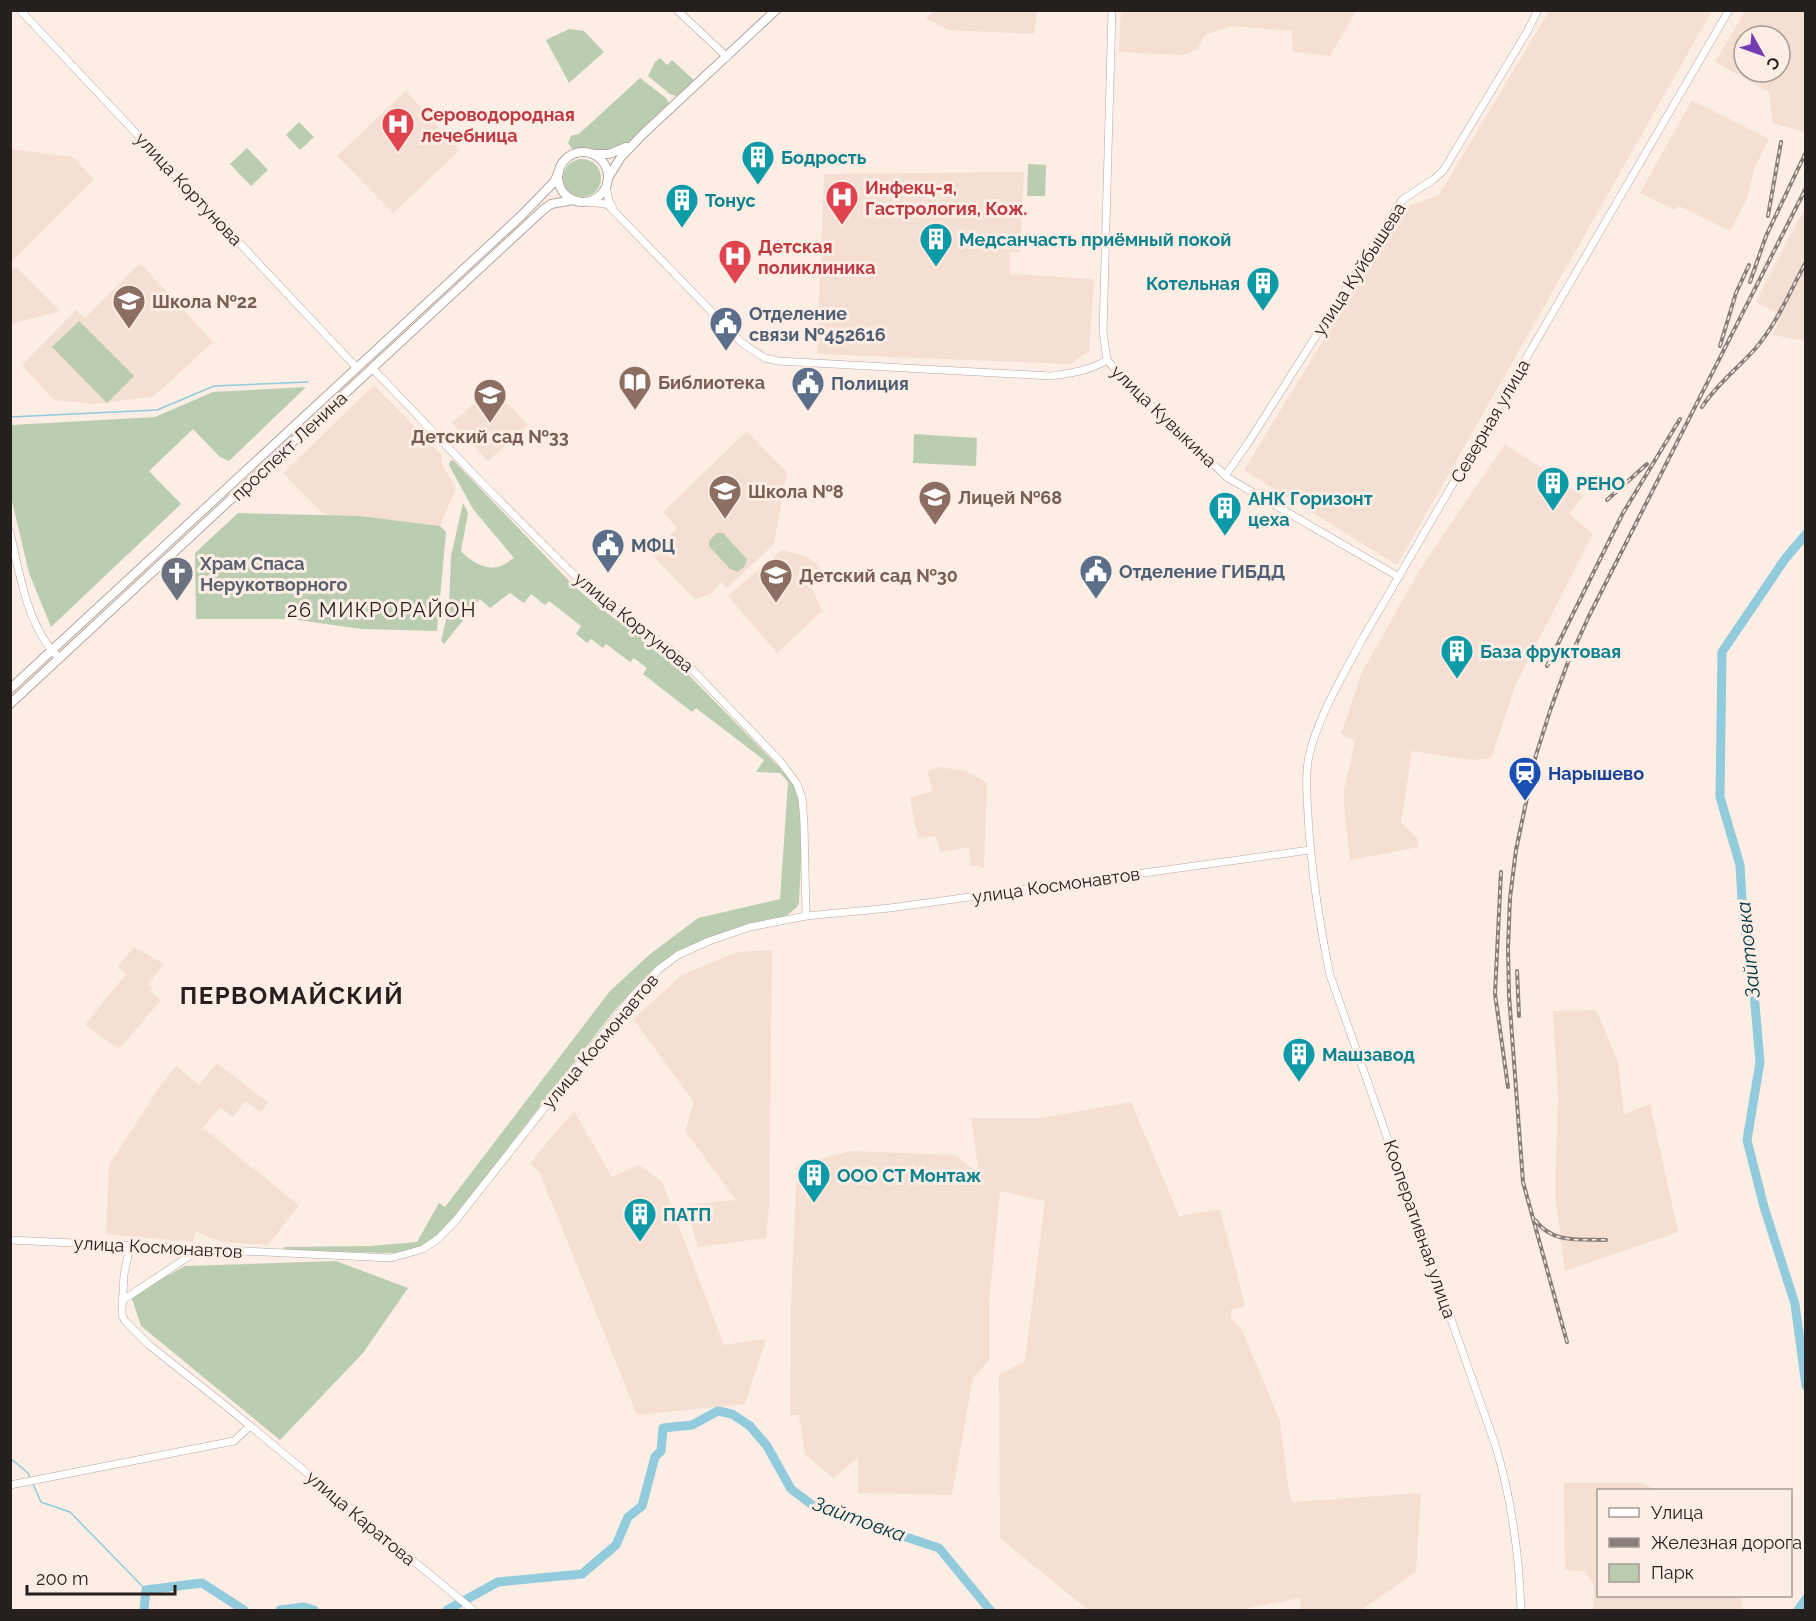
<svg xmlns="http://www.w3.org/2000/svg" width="1816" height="1621" viewBox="0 0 1816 1621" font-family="Raleway,sans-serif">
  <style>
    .built { fill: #f5dfd2; fill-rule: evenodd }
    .green { fill: #bbcdb0 }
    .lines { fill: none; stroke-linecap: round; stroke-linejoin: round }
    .stream { stroke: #91cbdc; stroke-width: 1.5 }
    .river { stroke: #91cbdc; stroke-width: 9 }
    .secondary-casing { stroke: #b5a79f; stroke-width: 8 }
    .primary-casing { stroke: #b5a79f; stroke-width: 10 }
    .secondary { stroke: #fff; stroke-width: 7 }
    .primary { stroke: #fff; stroke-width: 8 }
    .rail-casing { stroke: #887e79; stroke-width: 4 }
    .rail { stroke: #fcede5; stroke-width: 1.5; stroke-dasharray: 4.5; stroke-linecap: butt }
    .labels { text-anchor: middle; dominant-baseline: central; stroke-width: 6; stroke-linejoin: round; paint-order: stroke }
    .health-label { font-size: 18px; font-weight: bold; fill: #be3a42; stroke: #fcede5; text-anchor: start }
    .culture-label { font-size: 18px; font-weight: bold; fill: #0d838f; stroke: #fcede5; text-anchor: start }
    .street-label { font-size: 18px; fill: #25201d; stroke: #fcede5 }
    .education-label { font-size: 18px; font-weight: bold; fill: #785e54; stroke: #fcede5; text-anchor: start }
    .service-label { font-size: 18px; font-weight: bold; fill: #4e5e75; stroke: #fcede5; text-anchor: start }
    .worship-label { font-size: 18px; font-weight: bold; fill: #5b616d; stroke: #fcede5; text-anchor: start }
    .transit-label { font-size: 18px; font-weight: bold; fill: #164399; stroke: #fcede5; text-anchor: start }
    .neighbourhood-label { font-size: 20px; letter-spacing: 1.5px; fill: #25201d; stroke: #fcede5 }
    .water-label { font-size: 20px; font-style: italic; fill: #003642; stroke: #fcede5 }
    .district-label { font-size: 24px; font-weight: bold; letter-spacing: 1.5px; fill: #25201d; stroke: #fcede5 }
  </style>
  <rect width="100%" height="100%" fill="#fcede5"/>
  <g class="built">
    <polygon points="935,10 1037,10 1037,11 1034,34 948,30 926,18"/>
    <polygon points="1121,11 1121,10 1356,11 1330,56 1293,52 1292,31 1232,26 1205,35 1197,50 1182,55 1119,52"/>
    <polygon points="1549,11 1712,11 1397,565 1244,470 1404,208 1439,195"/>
    <path d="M1745,11H1805V132L1773,123L1769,92L1715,62ZM1744,36H1780V72H1744Z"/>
    <polygon points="406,91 460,150 393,213 337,156"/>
    <polygon points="1692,100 1769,139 1754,169 1747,198 1730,231 1679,206 1675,210 1640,193"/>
    <polygon points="11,149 73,157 94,179 11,262"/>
    <polygon points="1024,172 1020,253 1010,252 1010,274 1094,279 1089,351 1070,364 817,354 824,174"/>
    <polygon points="1805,210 1805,341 1773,335 1781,315 1756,302 1796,224"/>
    <polygon points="140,263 213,342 154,396 96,404 54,400 22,365 76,310 85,318"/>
    <polygon points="15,266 60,311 11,324 11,271"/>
    <polygon points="374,385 441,454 443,466 456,488 440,526 360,516 325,515 283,473"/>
    <polygon points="492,387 528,425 488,461 452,423"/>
    <polygon points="747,431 787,472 774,544 727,588 721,582 710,594 695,599 651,554 677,528 663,512"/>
    <polygon points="1505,444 1583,496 1569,514 1593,534 1515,686 1491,758 1472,760 1412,751 1401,822 1417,838 1419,847 1350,860 1344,805 1344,791 1355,741 1341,734 1361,674 1419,571"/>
    <polygon points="782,550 808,557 823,570 811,586 822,611 777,653 728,596"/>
    <polygon points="939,767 966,771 987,783 984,867 980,868 979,865 971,866 969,847 940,852 936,836 918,838 910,797 932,792 928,771"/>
    <polygon points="134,947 164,964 148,984 153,988 150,991 161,1000 119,1049 85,1025 126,974 118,967"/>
    <polygon points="772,950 769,1204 766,1238 698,1247 686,1205 736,1200 685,1131 694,1102 633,1019 682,975 737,952"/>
    <polygon points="1596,1010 1618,1062 1624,1114 1650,1104 1678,1232 1565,1271 1555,1195 1558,1096 1553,1011"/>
    <polygon points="217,1063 268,1103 261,1113 246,1101 233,1117 220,1107 203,1128 299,1205 268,1245 223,1242 210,1238 196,1231 193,1242 106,1234 109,1165 162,1083 176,1066 199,1085"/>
    <polygon points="1131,1102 1179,1216 1220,1209 1245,1306 1231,1310 1231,1318 1242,1330 1280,1421 1289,1493 1292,1502 1421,1493 1416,1572 1361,1610 1301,1610 1300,1598 1239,1610 1088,1610 1000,1538 999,1375 1025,1361 1045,1201 1000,1191 989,1303 989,1360 973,1378 952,1495 858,1493 858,1458 833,1478 805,1454 799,1415 790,1415 791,1304 797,1165 851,1151 955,1155 979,1173 971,1118 1040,1118"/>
    <polygon points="574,1111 612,1177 639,1165 662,1182 724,1345 766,1339 745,1404 637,1415 539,1171 530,1163"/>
    <polygon points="1564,1483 1643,1483 1655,1490 1598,1490 1598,1596 1741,1596 1742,1610 1593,1610 1594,1584 1584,1571 1565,1570"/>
  </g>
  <g class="green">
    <polygon points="569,29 584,31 604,52 569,83 546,40"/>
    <polygon points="660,58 667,65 672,60 695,81 678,97 670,94 648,76 655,62"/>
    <polygon points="640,78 666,98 670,105 625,146 599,152 587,147 573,150 568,143 571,136 579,134"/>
    <polygon points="299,122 314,137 300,150 286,135"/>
    <polygon points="247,148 268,170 251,186 230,164"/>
    <circle cx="582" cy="178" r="19"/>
    <polygon points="1028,164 1046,165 1045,196 1027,196"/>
    <polygon points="79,321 134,376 107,403 52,347"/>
    <polygon points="306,387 229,461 220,457 193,429 149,471 181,504 51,627 29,573 11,497 11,425 155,417 213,392"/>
    <polygon points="914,434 977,438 976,466 913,463"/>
    <path d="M453,460L572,584L596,605L677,663L790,778C808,809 800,866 799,903L796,908L786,916L724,933L701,941L681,951L647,975L614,1011L448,1225L436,1238L425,1245L412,1251L398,1253L289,1251L283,1249L285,1247L370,1246L417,1242L439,1203L445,1207L610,991L649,955L698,918L780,899L788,782L780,773L756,772L764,760L696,708L692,712L643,674L647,668L634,658L630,662L606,644L603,648L591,639L587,643L576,634L581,626L549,601L545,605L531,594L524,603L510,593L490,608L480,599L444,644L441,641L449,607L451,556L463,503L468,513L461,551C469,561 488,572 501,566C506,564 510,560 514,558L473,509L449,465L450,461Z"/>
    <polygon points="238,513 360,516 440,526 446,532 437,631 362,629 291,619 196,619 195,553"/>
    <polygon points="717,533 723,533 747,559 745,566 738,572 730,569 709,546 709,541"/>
    <polygon points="336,1261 408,1288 363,1353 280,1440 141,1326 131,1296 185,1266"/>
  </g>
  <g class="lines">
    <g class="stream">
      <polyline points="10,417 157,410 214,386 308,382"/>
      <polyline points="10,1458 28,1473 30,1478"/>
      <polyline points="33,1484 41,1502 70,1512 146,1590"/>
    </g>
    <g class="river">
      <polyline points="1806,534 1785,559 1722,652 1720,797 1740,865 1743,918 1752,970 1760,1062 1747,1140 1764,1207 1795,1304 1806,1386"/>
      <polyline points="144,1610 146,1590 202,1583 244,1610"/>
      <polyline points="280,1610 304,1607 314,1610"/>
      <polyline points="447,1610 498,1582 582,1574 616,1545 628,1517 642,1506 655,1457 661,1451 663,1428 692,1425 718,1411 732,1414 750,1426 767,1446 791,1489 815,1507 939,1548 990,1610"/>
      <polyline points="1798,1610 1806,1599"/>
    </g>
    <g class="secondary-casing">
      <g id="secondary">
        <polyline points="20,10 357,368"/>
        <polyline points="677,10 727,57"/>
        <polyline points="1112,10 1103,332 1107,360 1133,389 1228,478 1399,577"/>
        <polyline points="606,187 609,201 613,208"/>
        <path d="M588,202L606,204L610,207L742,343L765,358L778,361L1051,376C1072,373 1089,371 1107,360"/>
        <polyline points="373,369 484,485 573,574 680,657 780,761 797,784 802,798 804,823 806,916"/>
        <polyline points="1225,476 1250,440 1402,200 1434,179 1443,171 1527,32 1538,10"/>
        <path d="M10,532C20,575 27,627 59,658"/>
        <polyline points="10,1240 391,1258 423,1249 439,1238 456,1220 632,997 659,969 678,955 709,941 750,927 806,916 890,908 1310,850"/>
        <polyline points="130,1246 124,1275 122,1309 122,1315 125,1321 149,1345 226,1406 473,1610"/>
        <polyline points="123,1300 200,1249"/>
        <polyline points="10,1485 234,1441 250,1426"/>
        <path d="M1521,1610C1519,1553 1512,1499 1495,1444L1330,975C1319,922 1311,869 1308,815C1307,795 1305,775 1309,756C1318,716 1344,674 1363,638L1729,10"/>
      </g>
    </g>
    <g class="primary-casing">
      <g id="primary">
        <circle cx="583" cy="177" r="25"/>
        <polyline points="593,154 609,154 626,147"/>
        <polyline points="608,178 621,157 643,134 776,10"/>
        <polyline points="10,689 522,215 554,182 559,172"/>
        <polyline points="10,704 544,209 551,204 573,200"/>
      </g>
    </g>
    <use href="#secondary" class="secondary"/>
    <use href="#primary" class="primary"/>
    <g class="rail-casing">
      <g id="rail">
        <polyline points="1768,216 1781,142"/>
        <polyline points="1750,282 1766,236 1806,152"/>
        <polyline points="1720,346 1736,293 1749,265"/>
        <path d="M1702,407C1716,385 1737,369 1755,349C1777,324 1790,291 1806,262"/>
        <polyline points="1607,500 1647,464"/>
        <polyline points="1547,666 1623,513 1680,419"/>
        <polyline points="1501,872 1495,994 1508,1087"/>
        <polyline points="1517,971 1519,1016"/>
        <path d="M1535,1220C1553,1244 1579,1239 1606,1240"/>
        <polyline points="1567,1342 1523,1182 1509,995 1508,948 1510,898 1516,850 1536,755 1551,708 1568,662 1589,616 1806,188"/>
      </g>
    </g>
    <use href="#rail" class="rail"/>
  </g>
  <defs>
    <g id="hospital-pin" transform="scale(1.725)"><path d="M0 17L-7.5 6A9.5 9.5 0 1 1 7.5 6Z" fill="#e0444e" stroke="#fcede5"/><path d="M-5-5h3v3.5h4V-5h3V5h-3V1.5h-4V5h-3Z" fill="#fff"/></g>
    <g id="building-pin" transform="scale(1.725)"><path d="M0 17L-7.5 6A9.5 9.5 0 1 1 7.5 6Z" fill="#0f9aa8" stroke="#fcede5"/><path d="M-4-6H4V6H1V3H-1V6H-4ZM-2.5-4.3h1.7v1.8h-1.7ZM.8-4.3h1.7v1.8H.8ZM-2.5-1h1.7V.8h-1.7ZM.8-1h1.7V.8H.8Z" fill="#fff"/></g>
    <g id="school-pin" transform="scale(1.725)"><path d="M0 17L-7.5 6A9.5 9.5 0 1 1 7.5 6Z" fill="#8d6e63" stroke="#fcede5"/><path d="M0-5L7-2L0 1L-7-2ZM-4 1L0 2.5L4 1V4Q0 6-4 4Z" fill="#fff"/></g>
    <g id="civic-pin" transform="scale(1.725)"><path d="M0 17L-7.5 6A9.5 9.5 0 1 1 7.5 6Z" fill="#5c6f8a" stroke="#fcede5"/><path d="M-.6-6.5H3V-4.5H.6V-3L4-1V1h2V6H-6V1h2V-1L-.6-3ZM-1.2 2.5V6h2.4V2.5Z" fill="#fff"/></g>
    <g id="library-pin" transform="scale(1.725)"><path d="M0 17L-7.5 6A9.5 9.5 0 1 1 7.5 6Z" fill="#8d6e63" stroke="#fcede5"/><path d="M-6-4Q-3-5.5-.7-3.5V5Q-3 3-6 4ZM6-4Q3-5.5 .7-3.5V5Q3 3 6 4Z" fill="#fff"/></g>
    <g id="church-pin" transform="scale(1.725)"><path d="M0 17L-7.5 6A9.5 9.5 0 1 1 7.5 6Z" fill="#6b7280" stroke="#fcede5"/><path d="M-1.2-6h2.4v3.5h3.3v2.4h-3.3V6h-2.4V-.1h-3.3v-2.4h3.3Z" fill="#fff"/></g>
    <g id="station-pin" transform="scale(1.725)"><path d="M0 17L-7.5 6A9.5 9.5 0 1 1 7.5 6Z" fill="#1a4fb4" stroke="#fcede5"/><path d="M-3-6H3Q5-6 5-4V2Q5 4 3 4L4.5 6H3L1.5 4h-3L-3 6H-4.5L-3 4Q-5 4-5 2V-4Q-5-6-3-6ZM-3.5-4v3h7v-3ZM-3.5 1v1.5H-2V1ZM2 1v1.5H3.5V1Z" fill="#fff"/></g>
  </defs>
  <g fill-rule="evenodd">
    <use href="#hospital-pin" x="398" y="124"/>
    <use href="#building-pin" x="758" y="157"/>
    <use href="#hospital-pin" x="842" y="197"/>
    <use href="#building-pin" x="682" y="200"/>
    <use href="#building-pin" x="936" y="239"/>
    <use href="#hospital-pin" x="735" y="256"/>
    <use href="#building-pin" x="1263" y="283"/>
    <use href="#school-pin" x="129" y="301"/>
    <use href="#civic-pin" x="726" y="323"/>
    <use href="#library-pin" x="635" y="382"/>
    <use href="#civic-pin" x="808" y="383"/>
    <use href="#school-pin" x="490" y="395"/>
    <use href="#building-pin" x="1553" y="483"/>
    <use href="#school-pin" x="725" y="491"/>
    <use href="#school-pin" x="935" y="497"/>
    <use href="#building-pin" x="1225" y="508"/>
    <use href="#civic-pin" x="608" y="545"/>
    <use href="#civic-pin" x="1096" y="571"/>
    <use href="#church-pin" x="177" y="573"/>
    <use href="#school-pin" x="776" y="575"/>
    <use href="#building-pin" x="1457" y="651"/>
    <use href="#station-pin" x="1525" y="773"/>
    <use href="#building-pin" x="1299" y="1054"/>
    <use href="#building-pin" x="814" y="1175"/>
    <use href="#building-pin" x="640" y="1214"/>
  </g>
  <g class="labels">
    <g class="health-label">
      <text x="421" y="114">Сероводородная<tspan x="421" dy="21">лечебница</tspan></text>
      <text x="865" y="187">Инфекц-я,<tspan x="865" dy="21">Гастрология, Кож.</tspan></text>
      <text x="758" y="246">Детская<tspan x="758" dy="21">поликлиника</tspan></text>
    </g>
    <g class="culture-label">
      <text x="781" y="157">Бодрость</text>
      <text x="705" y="200">Тонус</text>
      <text x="959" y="239">Медсанчасть приёмный покой</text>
      <text x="1240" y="283" text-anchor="end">Котельная</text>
      <text x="1576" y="483">РЕНО</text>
      <text x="1248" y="498">АНК Горизонт<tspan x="1248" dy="21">цеха</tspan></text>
      <text x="1480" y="651">База фруктовая</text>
      <text x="1322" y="1054">Машзавод</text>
      <text x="837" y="1175">ООО СТ Монтаж</text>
      <text x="663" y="1214">ПАТП</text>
    </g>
    <g class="street-label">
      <text transform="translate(189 189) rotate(47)">улица Кортунова</text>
      <text transform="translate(1359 269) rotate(-57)">улица Куйбышева</text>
      <text transform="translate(1164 416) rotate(44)">улица Кувыкина</text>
      <text transform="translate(1490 421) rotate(-60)">Северная улица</text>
      <text transform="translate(289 446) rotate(-43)">проспект Ленина</text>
      <text transform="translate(634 622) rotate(39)">улица Кортунова</text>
      <text transform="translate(1056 885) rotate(-8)">улица Космонавтов</text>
      <text transform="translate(600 1041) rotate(-50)">улица Космонавтов</text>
      <text transform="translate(1420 1229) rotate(71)">Кооперативная улица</text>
      <text transform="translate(158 1247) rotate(3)">улица Космонавтов</text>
      <text transform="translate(361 1518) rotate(40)">улица Каратова</text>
    </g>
    <g class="education-label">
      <text x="152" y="301">Школа №22</text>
      <text x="658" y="382">Библиотека</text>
      <text x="490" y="436" text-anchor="middle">Детский сад №33</text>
      <text x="748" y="491">Школа №8</text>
      <text x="958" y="497">Лицей №68</text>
      <text x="799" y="575">Детский сад №30</text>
    </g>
    <g class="service-label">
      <text x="749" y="313">Отделение<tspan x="749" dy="21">связи №452616</tspan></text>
      <text x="831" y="383">Полиция</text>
      <text x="631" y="545">МФЦ</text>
      <text x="1119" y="571">Отделение ГИБДД</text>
    </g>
    <g class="worship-label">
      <text x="200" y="563">Храм Спаса<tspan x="200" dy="21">Нерукотворного</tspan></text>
    </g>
    <g class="transit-label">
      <text x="1548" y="773">Нарышево</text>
    </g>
    <g class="neighbourhood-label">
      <text x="382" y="610">26 МИКРОРАЙОН</text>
    </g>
    <g class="water-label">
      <text transform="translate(1748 950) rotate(-96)">Зайтовка</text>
      <text transform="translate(859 1519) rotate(20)">Зайтовка</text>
    </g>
    <g class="district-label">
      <text x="292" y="995">ПЕРВОМАЙСКИЙ</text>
    </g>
  </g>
  <rect width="1816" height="1621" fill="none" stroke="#25201d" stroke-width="24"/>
  <rect x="1597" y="1489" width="195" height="108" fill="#fcede5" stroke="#a69b95" stroke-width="1.5"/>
  <rect x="1609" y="1508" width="30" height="9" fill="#ffffff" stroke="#a69b95" stroke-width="1.5"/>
  <text x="1651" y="1519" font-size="18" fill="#25201d">Улица</text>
  <rect x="1609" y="1538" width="30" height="9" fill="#887e79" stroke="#a69b95" stroke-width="1.5"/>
  <text x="1651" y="1549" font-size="18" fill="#25201d">Железная дорога</text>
  <rect x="1609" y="1564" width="30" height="18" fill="#bbcdb0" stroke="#a69b95" stroke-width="1.5"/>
  <text x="1651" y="1579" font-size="18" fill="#25201d">Парк</text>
  <g transform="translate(1762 54) rotate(130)"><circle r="28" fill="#fcede5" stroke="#a69b95" stroke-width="1.5"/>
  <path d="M0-4.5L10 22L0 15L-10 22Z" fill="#753db3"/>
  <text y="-9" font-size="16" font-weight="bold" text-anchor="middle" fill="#25201d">С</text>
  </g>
  <path d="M27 1585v9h148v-9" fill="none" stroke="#25201d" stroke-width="3"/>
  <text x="36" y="1585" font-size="18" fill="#25201d" stroke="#fcede5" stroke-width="4.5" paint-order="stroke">200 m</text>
</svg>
